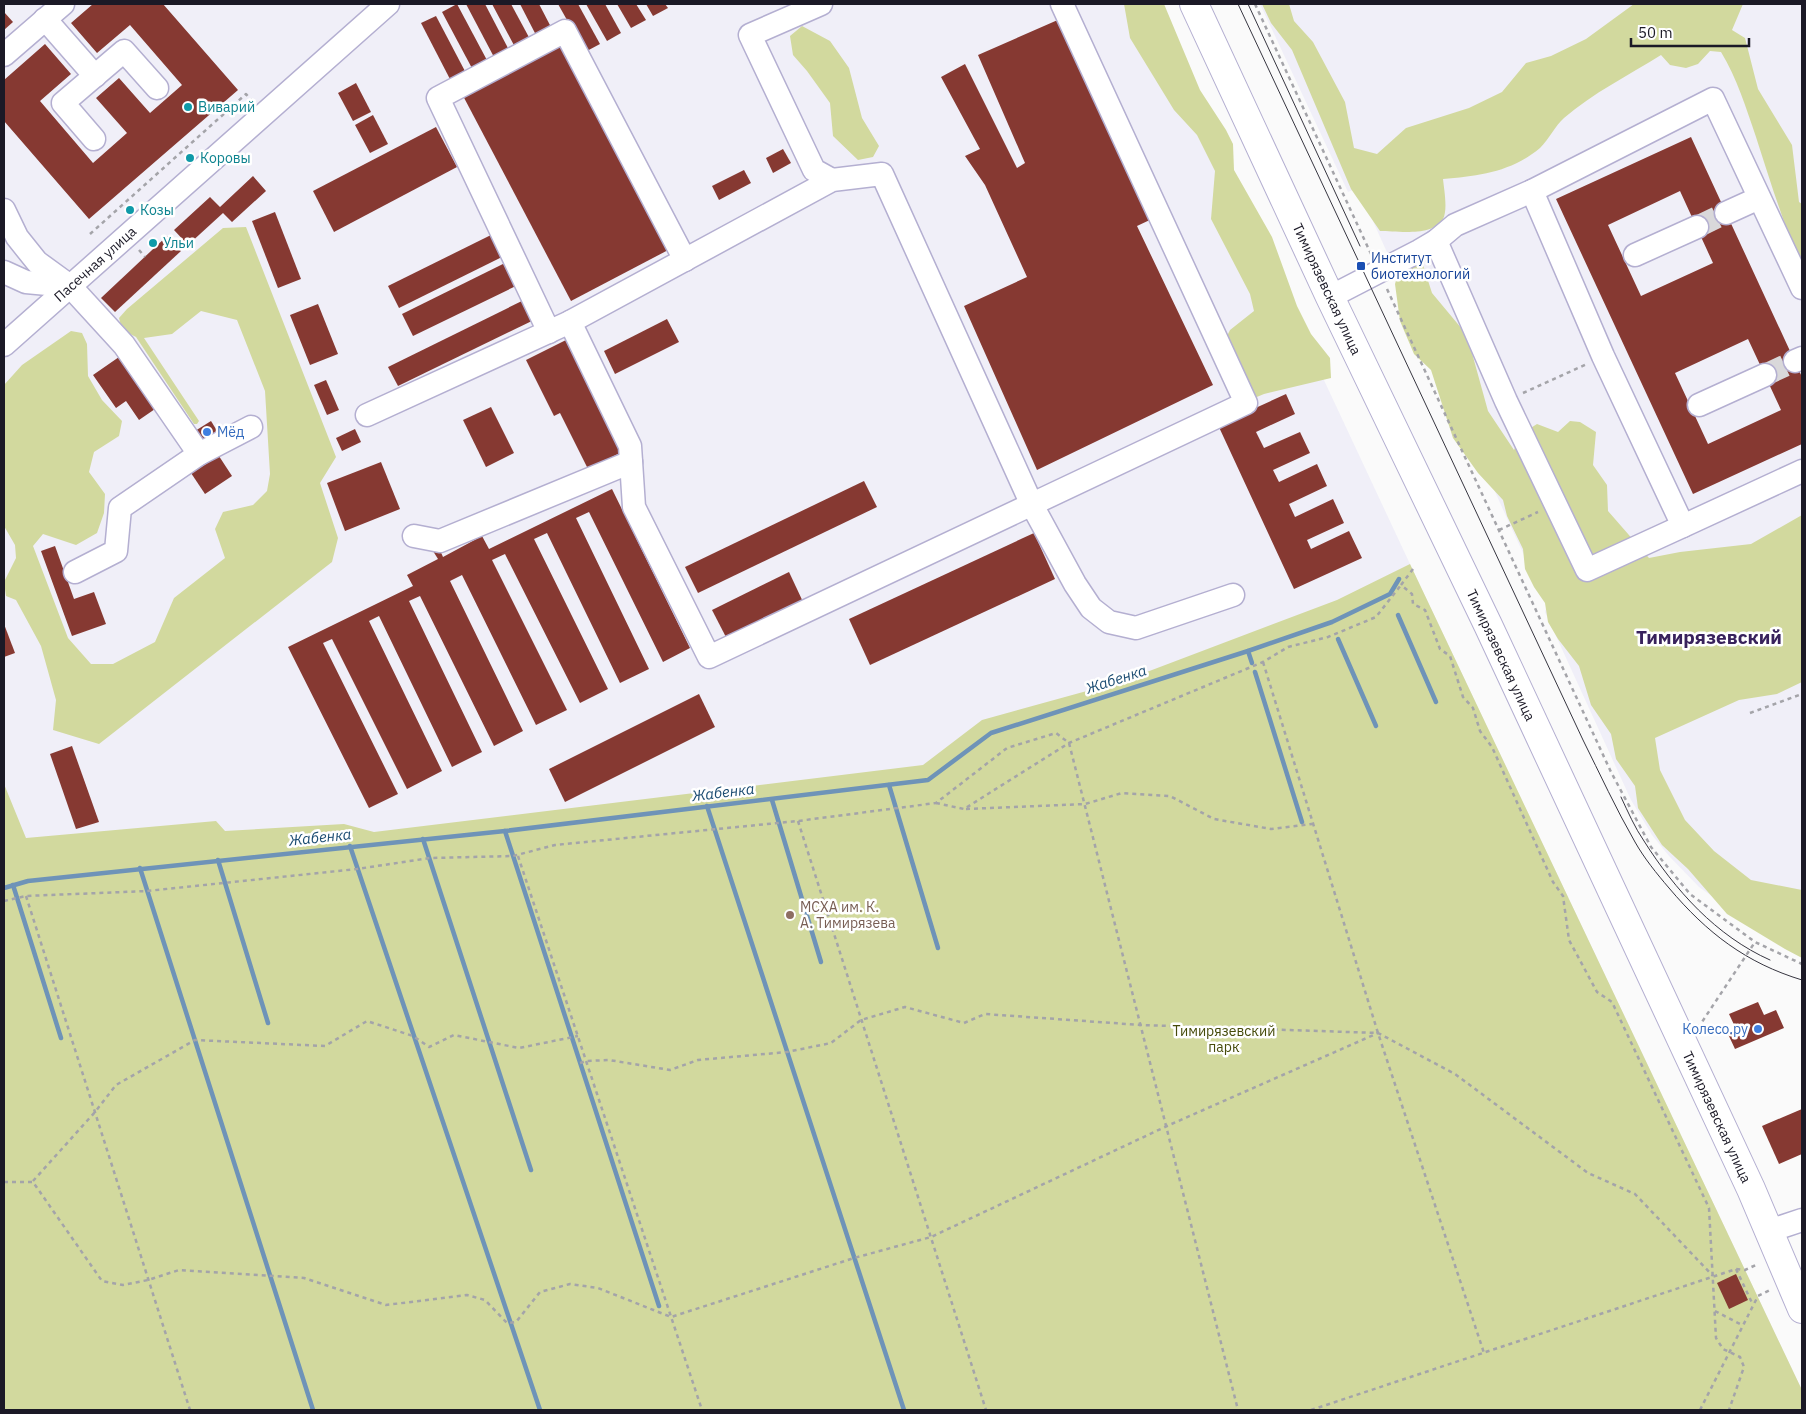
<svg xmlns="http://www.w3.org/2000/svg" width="1806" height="1414" viewBox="0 0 1806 1414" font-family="'IBM Plex Sans',sans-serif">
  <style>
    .built { fill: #f0eff8 }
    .green { fill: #d2d99e }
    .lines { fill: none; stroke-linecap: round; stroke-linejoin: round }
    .stream { stroke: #6e93b8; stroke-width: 4.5 }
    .building { fill: #863932; fill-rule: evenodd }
    .minor-tunnel { stroke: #d9d8da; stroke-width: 22; stroke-dasharray: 22 11; stroke-linecap: butt }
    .minor-casing { stroke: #b4afd1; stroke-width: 25 }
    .major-casing { stroke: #b4afd1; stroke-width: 30 }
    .path { stroke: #a4a4a9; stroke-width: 2.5; stroke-dasharray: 4 4; stroke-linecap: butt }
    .minor { stroke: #fff; stroke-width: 22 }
    .major { stroke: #fff; stroke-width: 28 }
    .tram { stroke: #373641; stroke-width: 1 }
    .culture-dot { fill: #0f9aa8; stroke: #fff; stroke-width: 2 }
    .transit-dot { fill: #1a4fb4; stroke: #fff; stroke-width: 2 }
    .shop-dot { fill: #3f7fe0; stroke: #fff; stroke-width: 2 }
    .education-dot { fill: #8d6e63; stroke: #fff; stroke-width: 2 }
    .labels { text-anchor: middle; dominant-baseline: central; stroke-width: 5; stroke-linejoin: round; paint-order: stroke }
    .culture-label { font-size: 14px; fill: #0d838f; stroke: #fff; text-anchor: start }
    .transit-label { font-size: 14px; fill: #164399; stroke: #fff; text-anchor: start }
    .street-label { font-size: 14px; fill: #1b1926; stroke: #fff }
    .shop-label { font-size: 14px; fill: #366cbe; stroke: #fff; text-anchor: start }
    .education-label { font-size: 14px; fill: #785e54; stroke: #fff; text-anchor: start }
    .park-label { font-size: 14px; fill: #464b0a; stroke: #fff }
    .water-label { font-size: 15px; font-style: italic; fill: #1b4c72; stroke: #fff }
    .district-label { font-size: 19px; font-weight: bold; fill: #38225c; stroke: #fff }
  </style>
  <rect width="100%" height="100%" fill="#fafafa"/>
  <g class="built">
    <polygon points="4,4 1148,4 1410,564 1802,1390 1802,1410 4,1410"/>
    <polygon points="1260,4 1802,4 1802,950 1728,908 1699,887 1669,856 1652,835 1631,800 1545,612 1547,604 1510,525 1358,188 1348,192"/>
  </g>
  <g class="green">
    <polygon points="1124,4 1164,4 1200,90 1226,130 1233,144 1234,170 1272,237 1297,306 1311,334 1330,358 1331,378 1264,394 1252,399 1229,390 1214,362 1230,330 1254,311 1250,294 1211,219 1215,171 1197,135 1174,110 1130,38"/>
    <path d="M1262,4H1289L1294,21L1313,42L1345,102L1354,148L1377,154L1406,128L1469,108L1502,92L1526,63L1551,56L1586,39L1634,4H1743L1732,30L1745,38L1758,89L1792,145L1799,202L1802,204V268C1784,225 1770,181 1756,137C1746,108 1737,78 1721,52L1710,51L1698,64L1686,68L1670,65L1661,55C1629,75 1593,93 1564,118C1555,126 1549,139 1540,148C1511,172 1479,176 1443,179C1444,189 1448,210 1443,219C1433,237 1397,231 1380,231L1351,189L1292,50L1271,23Z"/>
    <polygon points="802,26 830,41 849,68 862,118 879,146 873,157 858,160 833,136 830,103 807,71 793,55 790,36"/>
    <polygon points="246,227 336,457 320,483 338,538 332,562 99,744 53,730 56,700 41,646 16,600 6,596 4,582 16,558 15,545 4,526 4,385 22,365 71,331 82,333 87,344 88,376 102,400 122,421 119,436 94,452 89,472 105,494 104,513 97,533 76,545 43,534 33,546 68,638 91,664 113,664 155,642 174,598 225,558 215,529 223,512 253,505 267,491 270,474 265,391 237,320 201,311 172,334 144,338 199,421 197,424 194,424 136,337 122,330 119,318 127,309 223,228"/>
    <polygon points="1422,262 1432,293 1467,335 1488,411 1514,450 1521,434 1537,424 1558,432 1570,421 1580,422 1596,432 1593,465 1607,485 1608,511 1649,558 1680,552 1751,544 1802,515 1802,682 1777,694 1739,700 1655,738 1660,770 1685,820 1714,851 1751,880 1802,890 1802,958 1785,949 1727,914 1688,869 1662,845 1638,808 1635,786 1616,759 1611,734 1591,705 1579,666 1558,639 1548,622 1545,603 1534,587 1525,569 1523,549 1507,516 1503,500 1478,473 1453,438 1431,370 1414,354 1400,321 1395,284 1400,267"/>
    <polygon points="1410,564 1802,1390 1802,1410 4,1410 4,784 26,838 216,821 225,831 344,824 374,832 923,765 982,720 1123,681 1337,600"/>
  </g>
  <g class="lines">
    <g class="stream">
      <polyline points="1398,615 1436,702"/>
      <polyline points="1338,639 1376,726"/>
      <polyline points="1248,651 1252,663"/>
      <polyline points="1255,672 1302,822"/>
      <polyline points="889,785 938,948"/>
      <polyline points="772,800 821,962"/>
      <polyline points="707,806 904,1410"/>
      <polyline points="505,831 659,1306"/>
      <polyline points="423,839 531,1170"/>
      <polyline points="350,846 540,1410"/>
      <polyline points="218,860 268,1023"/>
      <polyline points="140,868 313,1410"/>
      <polyline points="13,885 61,1038"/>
      <polyline points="4,888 28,881 505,831 928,780 991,733 1248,651 1332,622 1390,594 1399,579"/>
    </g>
  </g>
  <g class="building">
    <polygon points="93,4 163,4 238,90 89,219 4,121 4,80 45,44 71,74 40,101 93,163 127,133 96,98 119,78 150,113 182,85 130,25 97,53 71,23"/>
    <polygon points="457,4 489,64 474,72 442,12"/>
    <polygon points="466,4 485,4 510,52 495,59"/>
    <polygon points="492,4 511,4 531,41 516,49"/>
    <polygon points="520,4 539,4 552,29 537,37"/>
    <polygon points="558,4 578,4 600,44 585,52"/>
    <polygon points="586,4 605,4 621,33 607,41"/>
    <polygon points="617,4 636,4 646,20 631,28"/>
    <polygon points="646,4 665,4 668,8 653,16"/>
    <polygon points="4,12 13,22 4,30"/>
    <polygon points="436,16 467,75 452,83 421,23"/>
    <polygon points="1060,19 1154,218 1137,226 1213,385 1037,470 964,306 1027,277 985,185 965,156 980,149 941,77 965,64 1017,168 1025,163 978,55"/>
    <polygon points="562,39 672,248 571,301 461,92"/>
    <polygon points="356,83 371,112 353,121 338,93"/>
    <polygon points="373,115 388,144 370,153 355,125"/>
    <polygon points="436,127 457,167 334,232 313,191"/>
    <path d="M1691,137L1802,377V444L1693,494L1556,199ZM1680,191L1713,263L1641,296L1608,225ZM1748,339L1781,410L1708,444L1675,373Z"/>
    <polygon points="783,149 791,163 773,173 766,158"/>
    <polygon points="744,170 751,183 719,200 712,186"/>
    <polygon points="253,176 266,191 232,222 223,213 188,245 174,230 210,197 220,207"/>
    <polygon points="275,212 301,279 278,288 252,221"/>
    <polygon points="493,234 504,256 399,308 388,286"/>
    <polygon points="167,236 181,251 115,312 101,298"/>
    <polygon points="507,262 518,285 413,336 402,314"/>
    <polygon points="526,299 536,319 398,386 388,367"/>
    <polygon points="318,304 338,354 310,365 290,315"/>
    <polygon points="667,319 679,342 615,374 604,351"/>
    <polygon points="566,340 622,452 588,469 560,413 554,416 526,360"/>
    <polygon points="119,357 155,409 139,420 126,401 116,408 93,375"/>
    <polygon points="326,380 339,410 327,415 314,385"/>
    <polygon points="1286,394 1295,414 1256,432 1264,448 1300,432 1310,453 1273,470 1279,482 1317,464 1327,486 1289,504 1295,517 1333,499 1344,523 1307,540 1311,549 1349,531 1362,558 1294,589 1218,425"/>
    <polygon points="491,407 514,453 486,467 463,420"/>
    <polygon points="211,421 219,434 203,444 195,431"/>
    <polygon points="355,429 361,442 342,451 336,438"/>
    <polygon points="215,450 232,476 205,494 187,467"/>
    <polygon points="381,462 400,509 345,531 327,483"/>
    <polygon points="864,481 877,507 698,593 685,567"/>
    <polygon points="612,489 690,648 663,662 589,512 576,518 649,669 620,683 547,533 534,539 608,689 580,703 505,554 492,560 567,710 536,725 462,575 450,581 523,731 494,746 420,596 409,601 482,752 452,767 379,616 369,621 442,771 407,789 332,639 323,643 398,794 369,808 288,647 413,586 407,575 438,559 433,551 439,548 443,557 482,536 489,549"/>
    <polygon points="1034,533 1055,579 870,665 849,619"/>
    <polygon points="55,546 74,599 94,592 106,624 72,636 41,551"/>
    <polygon points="789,572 804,604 728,641 712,610"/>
    <polygon points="4,624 15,653 4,657"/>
    <polygon points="699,694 715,727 565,802 549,769"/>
    <polygon points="72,746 99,822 76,829 50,754"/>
    <polygon points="1758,1002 1764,1015 1776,1010 1784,1028 1735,1049 1728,1034 1737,1031 1729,1014"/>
    <polygon points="1802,1109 1802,1154 1779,1164 1762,1126"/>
    <polygon points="1736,1274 1748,1300 1729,1309 1717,1283"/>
  </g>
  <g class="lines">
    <g class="minor-tunnel">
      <polyline points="1697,227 1726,213"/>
      <polyline points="1765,375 1795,361"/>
    </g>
    <g class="minor-casing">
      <g id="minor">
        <polyline points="821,4 750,35 814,170 832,180"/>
        <polyline points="45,19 95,76"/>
        <polyline points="4,55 63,4"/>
        <polyline points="94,139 63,103 124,51 157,88"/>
        <polyline points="1532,191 1603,356 1683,526 1802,471"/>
        <polyline points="4,210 17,237 37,262 70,286 124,345 199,454"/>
        <polyline points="1726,213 1759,198"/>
        <polyline points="1436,241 1506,401 1587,570 1683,526"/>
        <polyline points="1635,255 1697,227"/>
        <polyline points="4,272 26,282 69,286"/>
        <polyline points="1330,297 1419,251 1436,241 1455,225 1532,191 1713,99 1802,288"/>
        <polyline points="570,322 630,446 634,507 709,657 1246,403 1062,4"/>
        <polyline points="549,332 438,98 565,31 685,260"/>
        <polyline points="4,345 388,4"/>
        <polyline points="1795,361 1802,358"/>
        <polyline points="1699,405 1765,375"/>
        <polyline points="367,415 570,322 832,180 882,174 1032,505 1075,584 1091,608 1109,622 1136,628 1233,595"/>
        <polyline points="414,536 440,541 631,462"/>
        <polyline points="75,572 116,551 120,508 199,454 251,427"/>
        <polyline points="1769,1231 1802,1220"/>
      </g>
    </g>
    <g class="major-casing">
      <polyline id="major" points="1194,4 1330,297 1488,625 1751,1189 1802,1309"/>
    </g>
    <g class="path">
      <polyline points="1255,4 1371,254"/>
      <polyline points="90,234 246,94 252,101"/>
      <polyline points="139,250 145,257"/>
      <polyline points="1387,289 1611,772 1651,847 1690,894 1755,942 1802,964"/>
      <polyline points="1523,393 1587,364"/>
      <polyline points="1499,530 1538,512"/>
      <polyline points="1413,569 1401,585 1412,594 1413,604 1425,610 1440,649 1450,656 1463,697 1473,708 1480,731 1492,747 1553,882 1563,896 1569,940 1597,992 1612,1002 1709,1208 1716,1338 1723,1349 1740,1357 1744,1367 1729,1410"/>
      <polyline points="1263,662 1378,1033 1484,1353"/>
      <polyline points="1750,713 1802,694"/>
      <polyline points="936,803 964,809 1069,743 1263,662 1288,647 1328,637 1376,617 1401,585"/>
      <polyline points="966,809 1085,804 1122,793 1170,796 1214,819 1271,829 1312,824"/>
      <polyline points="798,821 986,1410"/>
      <polyline points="518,856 702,1410"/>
      <polyline points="26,896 190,1410"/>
      <polyline points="4,901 26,896 147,891 357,869 430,858 513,856 555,845 798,821 936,803 1007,748 1056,733 1069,743 1238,1410"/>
      <polyline points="1698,1028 1755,942"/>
      <polyline points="580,1063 586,1061 609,1060 670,1070 698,1060 787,1052 831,1043 861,1020 905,1007 964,1023 985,1014 1141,1025 1378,1033 1455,1074 1588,1173 1635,1194 1713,1276"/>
      <polyline points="33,1181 95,1112 116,1085 195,1040 325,1046 367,1021 413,1036 429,1047 454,1035 519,1048 578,1036"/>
      <polyline points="4,1182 33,1182 102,1281 123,1285 148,1280 179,1270 304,1278 386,1305 467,1295 485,1300 507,1323 516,1322 540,1292 570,1284 598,1288 671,1317 854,1258 931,1237 1167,1126 1378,1033"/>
      <polyline points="1736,1269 1753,1305"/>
      <polyline points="1715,1311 1742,1325"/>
      <polyline points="1311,1410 1736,1269 1745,1270 1758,1264"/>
      <polyline points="1700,1410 1758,1296 1770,1290"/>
    </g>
    <use href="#minor" class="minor"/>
    <use href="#major" class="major"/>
    <g class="tram">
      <path d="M1238,4L1583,740C1600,774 1616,809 1635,842C1644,858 1657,874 1669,888C1707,933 1746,963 1802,980"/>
      <polyline points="1248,4 1360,246"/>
      <path d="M1621,797C1628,812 1635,828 1644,841C1675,890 1716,936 1770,960"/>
    </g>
  </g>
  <g class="culture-dot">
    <circle cx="188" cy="107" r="5"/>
    <circle cx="190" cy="158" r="5"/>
    <circle cx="130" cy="210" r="5"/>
    <circle cx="153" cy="243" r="5"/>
  </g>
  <rect class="transit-dot" x="1356" y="261" width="10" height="10" rx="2.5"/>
  <g class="shop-dot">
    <circle cx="207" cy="432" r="5"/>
    <circle cx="1758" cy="1029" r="5"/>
  </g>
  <circle class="education-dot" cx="790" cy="915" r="5"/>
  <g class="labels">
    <g class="culture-label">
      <text x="198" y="107">Виварий</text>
      <text x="200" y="158">Коровы</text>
      <text x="140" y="210">Козы</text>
      <text x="163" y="243">Ульи</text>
    </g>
    <g class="transit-label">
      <text x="1371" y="258">Институт<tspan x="1371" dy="16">биотехнологий</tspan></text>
    </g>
    <g class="street-label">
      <text transform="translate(95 264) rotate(-42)">Пасечная улица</text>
      <text transform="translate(1327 289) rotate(65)">Тимирязевская улица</text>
      <text transform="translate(1501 655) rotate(65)">Тимирязевская улица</text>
      <text transform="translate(1717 1117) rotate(65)">Тимирязевская улица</text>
    </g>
    <g class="shop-label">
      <text x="217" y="432">Мёд</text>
      <text x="1748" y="1029" text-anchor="end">Колесо.ру</text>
    </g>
    <g class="education-label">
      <text x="800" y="907">МСХА им. К.<tspan x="800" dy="16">А. Тимирязева</tspan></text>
    </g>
    <g class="park-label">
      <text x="1224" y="1031">Тимирязевский<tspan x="1224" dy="16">парк</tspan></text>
    </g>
    <g class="water-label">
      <text transform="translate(1116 679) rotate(-18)">Жабенка</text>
      <text transform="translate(723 792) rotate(-7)">Жабенка</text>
      <text transform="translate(320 837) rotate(-6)">Жабенка</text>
    </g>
    <g class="district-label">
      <text x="1709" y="637">Тимирязевский</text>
    </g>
  </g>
  <rect width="1806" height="1414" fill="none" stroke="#1b1926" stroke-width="10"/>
  <path d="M1631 38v8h118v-8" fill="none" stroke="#1b1926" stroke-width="2.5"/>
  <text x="1638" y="38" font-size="15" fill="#1b1926" stroke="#ffffff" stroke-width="4" paint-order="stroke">50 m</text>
</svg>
